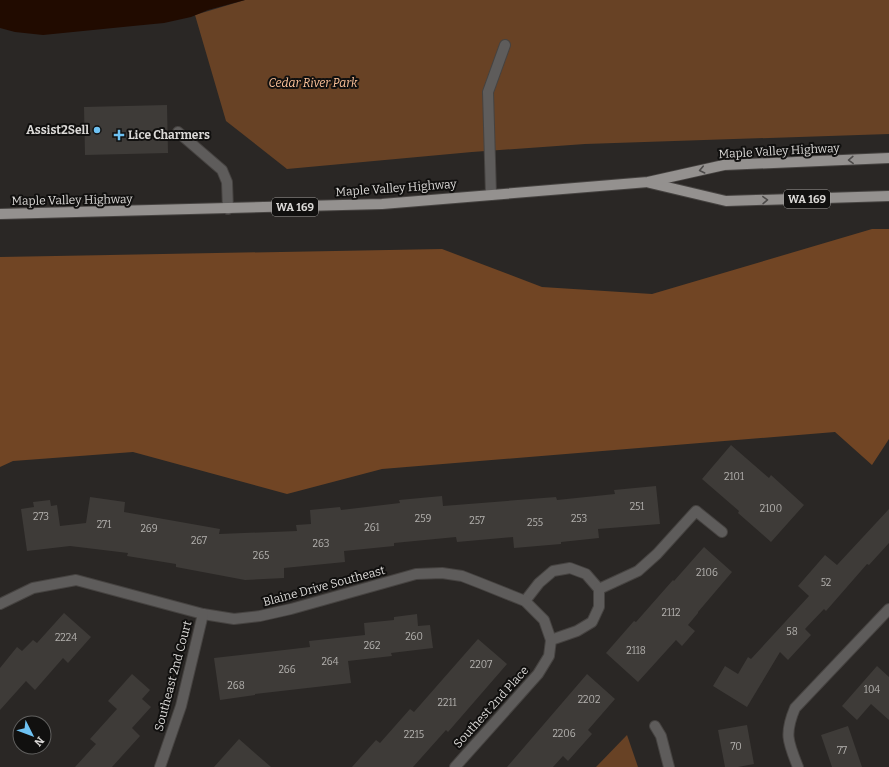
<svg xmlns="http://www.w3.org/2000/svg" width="889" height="767" viewBox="0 0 889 767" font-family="Bitter,serif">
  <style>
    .green { fill: #684225 }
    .forest { fill: #714524 }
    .water { fill: #210b00 }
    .building { fill: #3e3b38 }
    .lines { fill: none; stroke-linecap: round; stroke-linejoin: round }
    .minor-casing { stroke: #464341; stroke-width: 12 }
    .major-casing { stroke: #464341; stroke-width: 12 }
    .minor { stroke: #5e5c5b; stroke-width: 10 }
    .major { stroke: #94918f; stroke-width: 10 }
    .oneway { stroke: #4c4a49 }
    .poi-dot { fill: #6ec2f3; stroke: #11100f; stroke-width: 1.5 }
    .labels { text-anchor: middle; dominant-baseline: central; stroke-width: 4; stroke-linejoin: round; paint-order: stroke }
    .number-label { font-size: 10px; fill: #b3b1ae }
    .shield { fill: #11100f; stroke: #9e9c9a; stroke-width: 1 }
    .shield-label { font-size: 11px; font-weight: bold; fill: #dad8d6 }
    .park-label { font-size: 12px; font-style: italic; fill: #fbc199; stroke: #11100f }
    .poi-label { font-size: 12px; font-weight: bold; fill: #dad8d6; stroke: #11100f; text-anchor: end }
    .street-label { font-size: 12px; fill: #dad8d6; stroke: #11100f }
  </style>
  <rect width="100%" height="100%" fill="#2a2725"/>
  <g class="green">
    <polygon points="245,0 889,0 889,134 585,144 472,152 287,169 226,121 195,15"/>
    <polygon points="627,735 638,767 596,767"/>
  </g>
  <polygon class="forest" points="872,229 889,229 889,439 872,465 835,432 382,469 287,494 133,452 13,461 0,467 0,257 442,249 542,287 652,294"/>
  <polygon class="water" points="0,0 245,0 208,10 191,17 164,23 133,26 43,35 15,32 0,28"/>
  <g class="building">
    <polygon points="167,105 168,153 85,155 84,107"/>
    <polygon points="731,445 769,478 771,475 804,505 771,542 738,513 739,511 702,479"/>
    <polygon points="656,486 660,524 598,529 599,538 561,542 561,544 514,548 513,537 457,542 456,537 394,543 394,546 344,551 345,562 284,568 284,578 245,580 176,567 176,564 127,556 128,553 70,546 27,551 21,509 34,507 33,502 50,500 51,506 57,505 60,526 86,523 90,497 125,502 124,512 220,529 219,534 297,531 296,525 311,524 310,510 340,507 341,510 400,503 399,500 442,496 443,506 556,497 557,500 615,494 614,490"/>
    <polygon points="889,509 889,543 869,565 867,564 826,611 824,609 805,629 811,635 788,660 780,652 747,707 713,686 725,666 738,674 748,657 751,659 809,596 798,586 825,555 837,565"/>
    <polygon points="704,547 732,572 698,612 698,613 688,625 695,631 682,646 676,640 638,682 606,653 634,621 636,622 673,580 674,581"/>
    <polygon points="64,613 91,637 68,663 63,658 35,690 26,681 0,710 0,668 17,647 22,651 33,640 37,643"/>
    <polygon points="417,614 418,626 430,625 433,648 391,653 392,656 348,661 351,683 255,694 255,695 220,700 214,658 310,647 309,641 365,635 364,623 394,620 394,617"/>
    <polygon points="478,639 507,664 448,732 446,730 413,767 352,767 376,740 380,743 410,709 414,712"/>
    <polygon points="877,666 889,677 889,720 871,704 857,720 842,706"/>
    <polygon points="132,674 150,690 142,699 151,707 132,728 140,736 112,767 75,767 96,744 90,739 117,709 108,701"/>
    <polygon points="587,674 615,699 588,730 592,734 568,761 563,756 553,767 507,767"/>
    <polygon points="747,725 754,764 738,767 725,767 718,730"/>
    <polygon points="848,726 862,767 832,767 821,735"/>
    <polygon points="239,739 271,767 214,767"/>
  </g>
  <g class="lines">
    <g class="minor-casing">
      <g id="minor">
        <polyline points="178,132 222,170 227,182 228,209"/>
        <polyline points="491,195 488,92 505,45"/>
        <polyline points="525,601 539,583 553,571 570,568 586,574 599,589"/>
        <polyline points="0,604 33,588 76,580 203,614 234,619 260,616 291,609 416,574 442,573 462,576 480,583 525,601 544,620 551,640"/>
        <polyline points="655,726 661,736 669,767"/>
        <polyline points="160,767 181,706 203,614"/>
        <polyline points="455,767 538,674 549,656 551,640 577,631 592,622 599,607 599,589 638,571 657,554 696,511 722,532"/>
        <path d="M798,767C788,742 784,734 795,708L889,609"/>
      </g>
    </g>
    <g class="major-casing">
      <g id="major">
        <polyline points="650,183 726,201 889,196"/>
        <polyline points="0,214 382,204 648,182 724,165 889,158"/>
      </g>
    </g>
    <use href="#minor" class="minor"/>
    <use href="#major" class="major"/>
  </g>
  <defs><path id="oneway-chevron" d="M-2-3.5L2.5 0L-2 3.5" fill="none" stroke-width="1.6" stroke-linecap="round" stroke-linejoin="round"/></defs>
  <g class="oneway">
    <use href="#oneway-chevron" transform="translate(851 160) rotate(178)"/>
    <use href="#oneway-chevron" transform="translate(702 170) rotate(167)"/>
    <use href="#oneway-chevron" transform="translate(765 200) rotate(-2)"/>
  </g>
  <g class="poi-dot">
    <circle cx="97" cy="130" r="4"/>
    <path d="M117 129h4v4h4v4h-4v4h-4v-4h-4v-4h4z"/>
  </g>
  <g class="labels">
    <g class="number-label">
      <text x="734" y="477">2101</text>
      <text x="637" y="507">251</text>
      <text x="771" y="509">2100</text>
      <text x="41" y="517">273</text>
      <text x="423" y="519">259</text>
      <text x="579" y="519">253</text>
      <text x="477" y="521">257</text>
      <text x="535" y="523">255</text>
      <text x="104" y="525">271</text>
      <text x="372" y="528">261</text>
      <text x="149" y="529">269</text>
      <text x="199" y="541">267</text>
      <text x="321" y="544">263</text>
      <text x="261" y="556">265</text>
      <text x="707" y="573">2106</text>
      <text x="826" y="583">52</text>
      <text x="671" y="613">2112</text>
      <text x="792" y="632">58</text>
      <text x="414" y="637">260</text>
      <text x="66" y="638">2224</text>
      <text x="372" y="646">262</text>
      <text x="636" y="651">2118</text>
      <text x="330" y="662">264</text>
      <text x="481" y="665">2207</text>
      <text x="287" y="670">266</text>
      <text x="236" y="686">268</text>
      <text x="872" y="690">104</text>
      <text x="589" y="700">2202</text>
      <text x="447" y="703">2211</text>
      <text x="564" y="734">2206</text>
      <text x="414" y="735">2215</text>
      <text x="736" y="747">70</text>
      <text x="842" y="751">77</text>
    </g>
    <g class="shield">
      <rect x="784" y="190" width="46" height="18" rx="3"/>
      <rect x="272" y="198" width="46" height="18" rx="3"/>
    </g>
    <g class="shield-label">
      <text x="807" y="199">WA 169</text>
      <text x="295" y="207">WA 169</text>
    </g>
    <g class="park-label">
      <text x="313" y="83">Cedar River Park</text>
    </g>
    <g class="poi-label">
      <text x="89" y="130">Assist2Sell</text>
      <text x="128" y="135" text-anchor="start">Lice Charmers</text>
    </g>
    <g class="street-label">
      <text transform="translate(779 151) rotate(-3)">Maple Valley Highway</text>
      <text transform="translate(396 188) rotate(-4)">Maple Valley Highway</text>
      <text transform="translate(72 200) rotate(-1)">Maple Valley Highway</text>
      <text transform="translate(324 586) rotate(-15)">Blaine Drive Southeast</text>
      <text transform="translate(173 676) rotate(-75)">Southeast 2nd Court</text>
      <text transform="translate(491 707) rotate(-48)">Southest 2nd Place</text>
    </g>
  </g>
  <g transform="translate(32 735) rotate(132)"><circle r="19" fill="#11100f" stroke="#61605f"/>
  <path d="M0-3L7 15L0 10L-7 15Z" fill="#6ec2f3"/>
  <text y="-6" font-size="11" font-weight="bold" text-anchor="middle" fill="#dad8d6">N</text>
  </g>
</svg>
